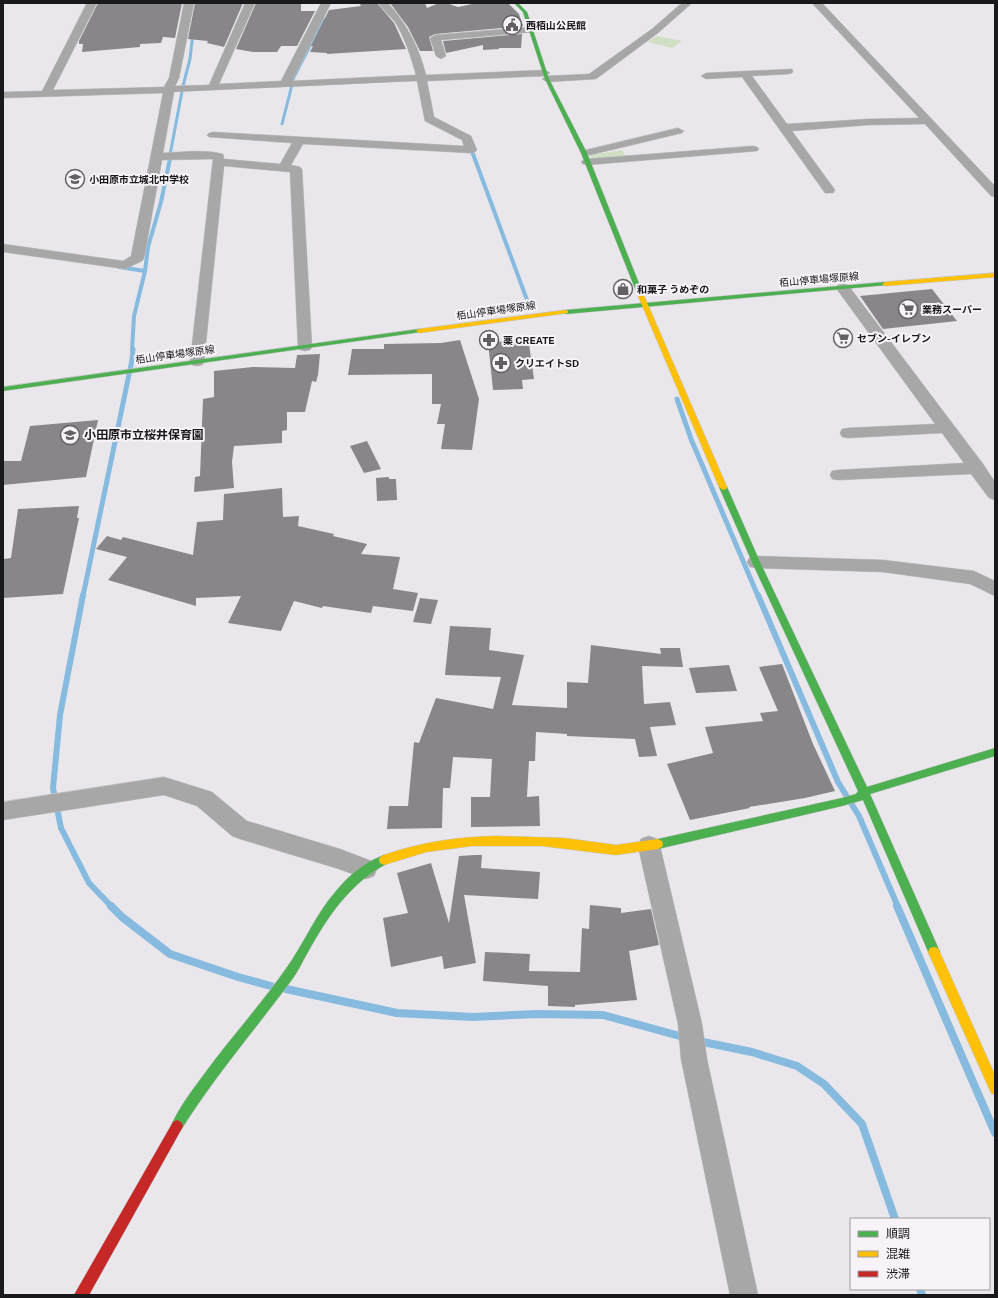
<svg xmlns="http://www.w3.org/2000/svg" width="998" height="1298" viewBox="0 0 998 1298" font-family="'Public Sans','Noto Sans JP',sans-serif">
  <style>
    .green { fill: #d0dec4 }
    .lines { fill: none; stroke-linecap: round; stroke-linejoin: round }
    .stream-far4 { stroke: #86bade; stroke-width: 3 }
    .stream-far3 { stroke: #86bade; stroke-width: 4 }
    .stream-far2 { stroke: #86bade; stroke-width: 5 }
    .stream-far1 { stroke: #86bade; stroke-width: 6 }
    .stream { stroke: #86bade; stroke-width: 8 }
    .building { fill: #888688 }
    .street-casing { stroke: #c4c3c5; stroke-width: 1 }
    .fast-casing { stroke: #c4c3c5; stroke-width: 1 }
    .slow-casing { stroke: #c4c3c5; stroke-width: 1 }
    .jam-casing { stroke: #c4c3c5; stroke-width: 1 }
    .street { fill: #a8a7a7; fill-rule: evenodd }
    .fast { fill: #4caf50; fill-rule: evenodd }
    .slow { fill: #ffc107; fill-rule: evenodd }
    .jam { fill: #c62828; fill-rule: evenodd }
    .labels { text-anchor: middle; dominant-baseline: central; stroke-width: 4; stroke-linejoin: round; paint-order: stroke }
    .far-poi-label { font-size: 10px; font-weight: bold; fill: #19181a; stroke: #f7f3f9; text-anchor: start }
    .far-street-label { font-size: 10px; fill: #19181a; stroke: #f7f3f9 }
    .poi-label { font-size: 12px; font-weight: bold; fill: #19181a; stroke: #f7f3f9; text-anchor: start }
  </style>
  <rect width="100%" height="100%" fill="#e9e7eb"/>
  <g class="green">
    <polygon points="657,36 682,41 672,48 648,42"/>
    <polygon points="622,150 626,157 592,160 590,155"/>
  </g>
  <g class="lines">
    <g class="stream-far4">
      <polyline points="282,124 294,77 324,19"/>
      <polyline points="466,151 472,152 473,155"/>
      <polyline points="170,155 183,86 190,59 193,32"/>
    </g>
    <g class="stream-far3">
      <polyline points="473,154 530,308"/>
      <polyline points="119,267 145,271"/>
      <polyline points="132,350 134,316 145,271 148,247 161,202 171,154"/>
    </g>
    <g class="stream-far2">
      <polyline points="677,399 691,439 758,596"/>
      <polyline points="83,596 132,360 133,349"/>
    </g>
    <g class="stream-far1">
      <polyline points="83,595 60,715 53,788 61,828 89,883 112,907"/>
      <polyline points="758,595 838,782 859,816 898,907"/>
    </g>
    <g class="stream">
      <polyline points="111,906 122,917 170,954 238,977 271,986"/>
      <polyline points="897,906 995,1133"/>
      <polyline points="286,989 397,1013 473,1017 537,1014 603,1015 687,1038"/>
      <polyline points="698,1041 752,1052 797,1066 824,1084 862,1124 895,1219"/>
      <polyline points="920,1289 922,1295"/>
    </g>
  </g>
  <g class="building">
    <polygon points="98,3 182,3 175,38 163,37 161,43 140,44 140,47 82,52 83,44 79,44 79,41"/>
    <polygon points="195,3 243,3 224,47 207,43 208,41 188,39"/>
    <polygon points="256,3 301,3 301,11 315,11 297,46 281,46 277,52 253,52 236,49"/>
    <polygon points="359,3 377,3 394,23 406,49 327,54 327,53 310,52 313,46 311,46 329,10 361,6"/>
    <polygon points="390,3 425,3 427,8 439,3 446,3 458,7 477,3 508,3 519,14 523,26 435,34 429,37 433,51 420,51 408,27"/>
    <polygon points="522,34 521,48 499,48 499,49 483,50 483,45 446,53 443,41"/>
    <polygon points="932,289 957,321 883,329 860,296"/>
    <polygon points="460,340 479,399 472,450 441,449 445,424 437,424 441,404 432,404 432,374 348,375 352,349 384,349 384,344 441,343"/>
    <polygon points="516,341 517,344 529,344 534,379 522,380 523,389 493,390 488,342"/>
    <polygon points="320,354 318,375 316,382 312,381 305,412 287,412 287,430 282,431 282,443 234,446 232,462 234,488 194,492 195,477 200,476 203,399 214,397 214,371 253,367 295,368 297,355"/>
    <polygon points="98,420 86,477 3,485 3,461 21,461 30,426"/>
    <polygon points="367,441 381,469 364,473 350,446"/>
    <polygon points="389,477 389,479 396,479 397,500 377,501 376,478"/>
    <polygon points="282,488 283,517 299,516 298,526 334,534 333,536 367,544 361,554 400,557 393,589 418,593 413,611 373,606 371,613 323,606 322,608 294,601 281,631 228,623 241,596 196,598 196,606 108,580 127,557 96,549 107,536 121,540 123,537 193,555 197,522 223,520 224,494"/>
    <polygon points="79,506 77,518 79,518 63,594 3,598 3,559 11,558 18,509"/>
    <polygon points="420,598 438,600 431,624 413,622"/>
    <polygon points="450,626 491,628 489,650 524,655 512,705 567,708 567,682 588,683 591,645 661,654 660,648 680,648 683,667 642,666 644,704 670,702 676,725 650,727 657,756 639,757 635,739 567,736 567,734 536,732 535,761 529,761 527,797 539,796 540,826 471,827 471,797 490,797 492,759 453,757 450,788 443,788 442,828 387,829 389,806 408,806 414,742 419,743 436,698 493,709 501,677 445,675"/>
    <polygon points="782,664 813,744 835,791 805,798 749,807 750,808 690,820 667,764 713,753 705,727 763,721 760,713 778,711 759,667"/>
    <polygon points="729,665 737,691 696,693 689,668"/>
    <polygon points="475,855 482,855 481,868 540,872 538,899 464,895 476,963 444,969 442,956 391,967 383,918 408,913 397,873 431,863 449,923 459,856"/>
    <polygon points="590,905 621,908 621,913 651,909 659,945 629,951 637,1000 575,1005 575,1007 548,1006 548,986 483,981 485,952 530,954 529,971 580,972 582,928 589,929"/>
  </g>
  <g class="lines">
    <g class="street-casing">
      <g id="street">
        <path d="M87,3H97L53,90L164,87L169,78L184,3H194L179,78L175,86L209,85L245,3H255L219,84L281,81L321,3H331L292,81L416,75C411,57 405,38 395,22C390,16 383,10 378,3H388C407,24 419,47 426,75L545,70L550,73L545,76L427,81L434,117L471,136L477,150L475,152L471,153L303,144L291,165L300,167L302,169L312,347L310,350L305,351L300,350L298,347L290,172L224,166L204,362L202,365L197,366L192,365L190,362L213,159L162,160L144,258L142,261L125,269L3,252V244L123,261L131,256L163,93L3,98V92L42,91ZM417,81L425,121L462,140L464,146L213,132L209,133L207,135L209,137L292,143L280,164L224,159L223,154C204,149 183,152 163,153L174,92Z"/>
        <polygon points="682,3 692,3 658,33 596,79 547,82 542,79 547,76 589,74 652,29"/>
        <polygon points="812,3 822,3 995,186 995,197 991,196 925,124 868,125 792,131 835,190 833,193 825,193 742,77 706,79 701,76 706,73 792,69 793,71 792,73 788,74 752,76 787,124 868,119 919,118"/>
        <polygon points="531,27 536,30 534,32 441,40 446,56 441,59 436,56 430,38 435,35"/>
        <polygon points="678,128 684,131 682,133 590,155 586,154 584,152 586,150"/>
        <polygon points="753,146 757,147 759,149 757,151 587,165 583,164 581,162 583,160 587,159"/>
        <polygon points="843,284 848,285 983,464 995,482 995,500 989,498 971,474 838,480 832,479 830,475 832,471 838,470 964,463 942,433 848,438 842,437 840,433 842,429 848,428 935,424 836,288 838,285"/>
        <polygon points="756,556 883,560 974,571 995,581 995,596 970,584 883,572 756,568 750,567 747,562 750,557"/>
        <polygon points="164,777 212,792 247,821 340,849 374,862 377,869 374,876 366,879 339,869 240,839 232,836 197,806 164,795 3,820 3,802"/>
        <polygon points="649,836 657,839 660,846 702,1024 707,1059 758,1295 730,1295 681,1059 678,1024 638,846 641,839"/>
      </g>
    </g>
    <g class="fast-casing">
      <g id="fast">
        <polygon points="514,3 518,3 527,12 549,79 587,153 642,291 641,292 636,291 581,153 545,79 523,12"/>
        <polygon points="885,282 887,283 887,285 566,314 563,312 566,310"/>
        <polygon points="419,329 421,330 421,332 3,391 3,387"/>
        <polygon points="723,484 727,487 760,562 867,787 995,748 995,756 870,794 940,952 938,956 934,957 930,956 863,800 842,806 658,849 654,847 653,844 654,841 658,839 842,798 856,794 858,791 752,562 719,487"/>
        <path d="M384,855L388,857L389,860L388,863C350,883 328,916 308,952C302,962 298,972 291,981C254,1031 214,1077 181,1130L177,1132L173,1130L171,1126C178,1109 191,1092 202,1077C228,1041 259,1007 285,970C304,944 315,915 336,891C349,875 365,862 384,855Z"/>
      </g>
    </g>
    <g class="slow-casing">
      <g id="slow">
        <polygon points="995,273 995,277 885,286 882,284 885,282"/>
        <polygon points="637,290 642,291 727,487 726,489 723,490 719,487 636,291"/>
        <polygon points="566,310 568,311 568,313 419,333 416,331 419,329"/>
        <path d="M496,836L564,838L616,845L658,839L662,841L663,844L662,847L658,849L616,855L542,846H472L426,852L384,865L380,863L379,860L380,857L384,855C421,842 457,837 496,836Z"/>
        <polygon points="934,947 938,948 995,1075 995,1095 991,1093 928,952 930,948"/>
      </g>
    </g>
    <g class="jam-casing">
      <polygon id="jam" points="177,1120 181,1122 183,1126 181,1130 89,1295 74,1295 173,1122"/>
    </g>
    <use href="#street" class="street"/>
    <use href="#fast" class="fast"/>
    <use href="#slow" class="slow"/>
    <use href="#jam" class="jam"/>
  </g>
  <defs>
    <g id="civic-ring" transform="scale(1)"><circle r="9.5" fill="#f7f3f9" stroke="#626063" stroke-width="1.5"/><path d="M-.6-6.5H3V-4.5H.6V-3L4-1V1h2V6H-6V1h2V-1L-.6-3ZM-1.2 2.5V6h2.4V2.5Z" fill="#626063"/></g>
    <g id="school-ring" transform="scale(1)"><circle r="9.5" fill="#f7f3f9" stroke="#626063" stroke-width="1.5"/><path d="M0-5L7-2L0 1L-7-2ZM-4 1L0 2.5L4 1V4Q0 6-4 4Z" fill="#626063"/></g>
    <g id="shop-ring" transform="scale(1)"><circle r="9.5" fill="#f7f3f9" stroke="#626063" stroke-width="1.5"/><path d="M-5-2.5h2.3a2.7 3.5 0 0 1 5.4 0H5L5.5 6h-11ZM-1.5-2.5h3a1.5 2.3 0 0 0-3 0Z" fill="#626063"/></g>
    <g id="supermarket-ring" transform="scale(1)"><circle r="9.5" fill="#f7f3f9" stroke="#626063" stroke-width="1.5"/><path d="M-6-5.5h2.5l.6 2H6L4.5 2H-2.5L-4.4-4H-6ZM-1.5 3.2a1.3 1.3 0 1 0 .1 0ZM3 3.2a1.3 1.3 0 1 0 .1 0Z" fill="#626063"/></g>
    <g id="pharmacy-ring" transform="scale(1)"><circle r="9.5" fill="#f7f3f9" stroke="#626063" stroke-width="1.5"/><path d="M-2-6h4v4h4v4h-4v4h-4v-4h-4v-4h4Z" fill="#626063"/></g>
  </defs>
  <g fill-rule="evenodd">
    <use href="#civic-ring" x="512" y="25"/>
    <use href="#school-ring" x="75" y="179"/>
    <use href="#shop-ring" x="623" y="289"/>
    <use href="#supermarket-ring" x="908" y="309"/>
    <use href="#supermarket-ring" x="843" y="338"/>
    <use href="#pharmacy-ring" x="489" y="340"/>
    <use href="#pharmacy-ring" x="501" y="363"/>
    <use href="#school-ring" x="70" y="435"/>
  </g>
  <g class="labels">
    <g class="far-poi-label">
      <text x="526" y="25">西栢山公民館</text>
      <text x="89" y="179">小田原市立城北中学校</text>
      <text x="637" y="289">和菓子 うめぞの</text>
      <text x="922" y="309">業務スーパー</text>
      <text x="857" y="338">セブン-イレブン</text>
      <text x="503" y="340">薬 CREATE</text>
      <text x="515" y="363">クリエイトSD</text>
    </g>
    <g class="far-street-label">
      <text transform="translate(819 279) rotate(-5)">栢山停車場塚原線</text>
      <text transform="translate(496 310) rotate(-8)">栢山停車場塚原線</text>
      <text transform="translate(175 354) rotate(-8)">栢山停車場塚原線</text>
    </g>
    <g class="poi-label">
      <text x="84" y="435">小田原市立桜井保育園</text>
    </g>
  </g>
  <rect width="998" height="1298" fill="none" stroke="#19181a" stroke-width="8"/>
  <rect x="850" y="1218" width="140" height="72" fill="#f7f3f9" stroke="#9e9ba0"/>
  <rect x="858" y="1231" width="20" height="6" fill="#4caf50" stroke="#9e9ba0"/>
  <text x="886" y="1238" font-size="12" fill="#19181a">順調</text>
  <rect x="858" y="1251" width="20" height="6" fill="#ffc107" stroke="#9e9ba0"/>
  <text x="886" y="1258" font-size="12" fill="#19181a">混雑</text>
  <rect x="858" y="1271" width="20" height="6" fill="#c62828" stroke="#9e9ba0"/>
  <text x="886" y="1278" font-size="12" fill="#19181a">渋滞</text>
</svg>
